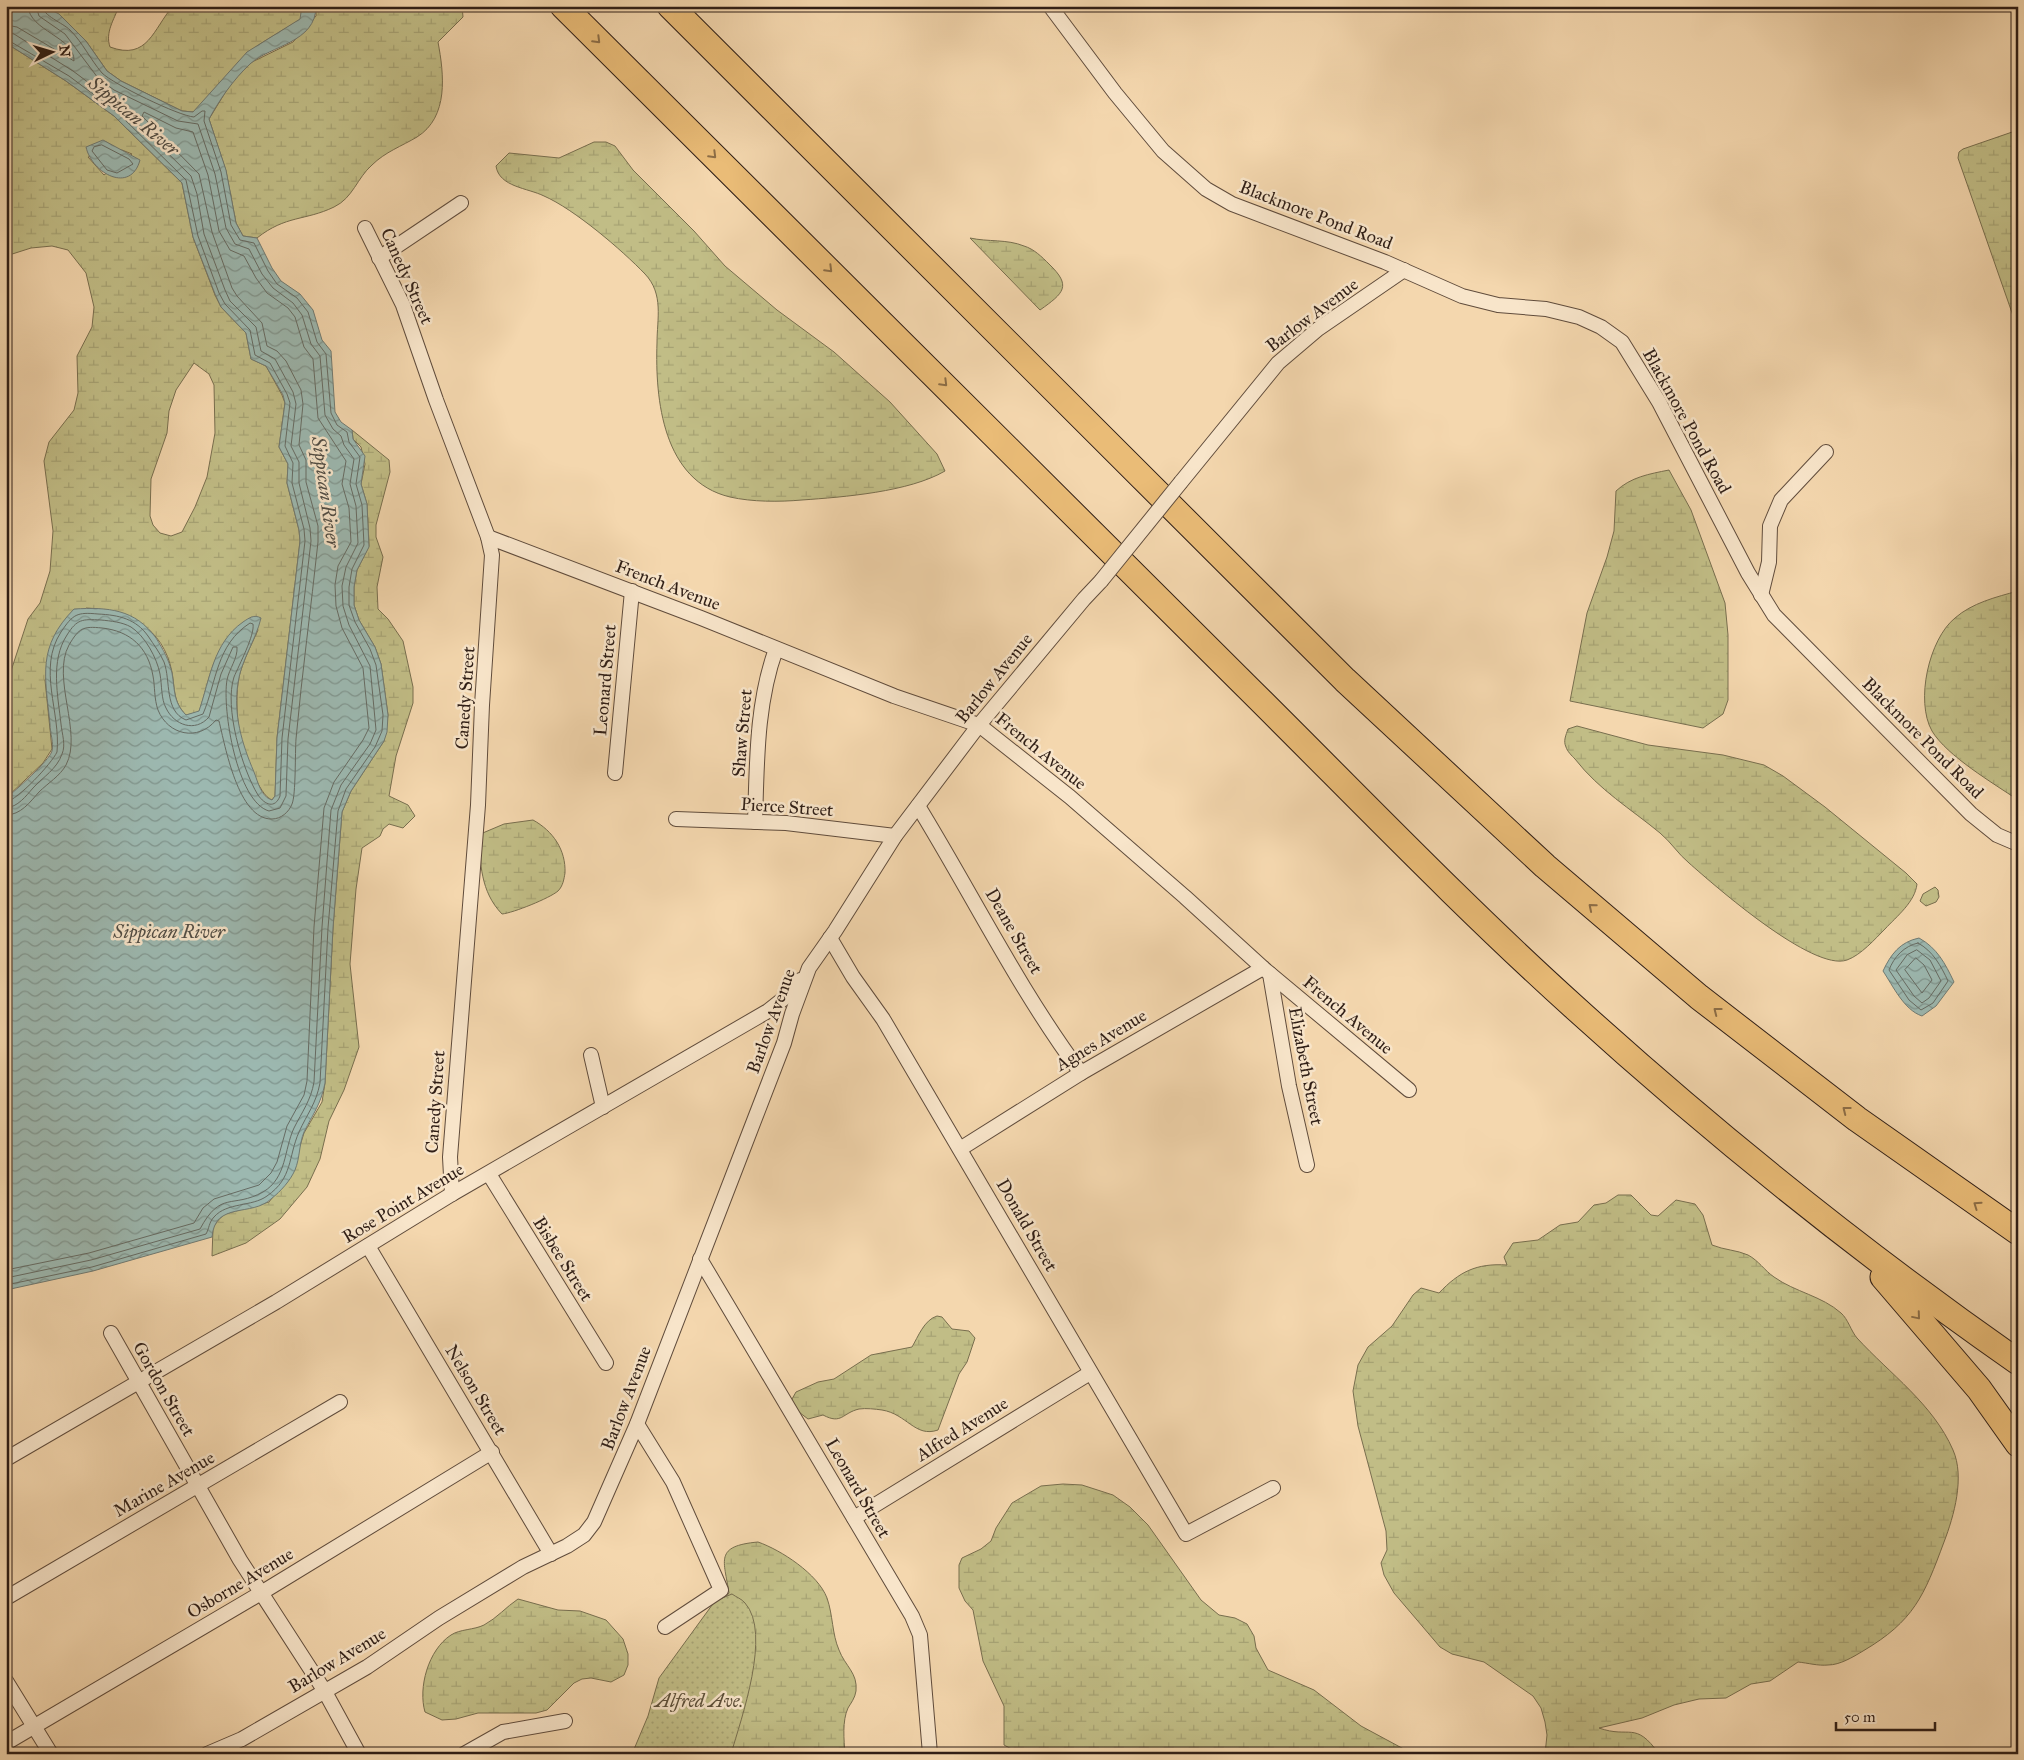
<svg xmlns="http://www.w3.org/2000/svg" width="2024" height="1760" viewBox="0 0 2024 1760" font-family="'IM FELL Great Primer',serif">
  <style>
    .grass { fill: url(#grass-tufts); stroke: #786e4e }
    .wetland { fill: url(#wetland-marsh); stroke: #786e4e; fill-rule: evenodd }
    .park { fill: url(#park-dots); stroke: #786e4e }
    .water { fill: url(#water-waves); stroke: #707a72 }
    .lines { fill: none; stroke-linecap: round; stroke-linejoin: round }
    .shore { stroke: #666b63; stroke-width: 1 }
    .street-casing { stroke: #604c3c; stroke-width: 16 }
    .highway-casing { stroke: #2f1e16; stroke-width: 27 }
    .street { stroke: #f8e5ca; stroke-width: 14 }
    .highway { stroke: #eabc77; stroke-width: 25 }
    .street-bridge-casing { stroke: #604c3c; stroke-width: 16; stroke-linecap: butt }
    .street-bridge { stroke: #f8e5ca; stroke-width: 14 }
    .oneway { stroke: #8c6d46 }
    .labels { text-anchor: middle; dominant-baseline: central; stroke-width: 5; stroke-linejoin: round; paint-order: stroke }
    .street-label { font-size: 18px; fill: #2f1e16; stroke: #f8e5ca }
    .park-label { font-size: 18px; font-style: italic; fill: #5b4e38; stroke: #f8e5ca }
    .water-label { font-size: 19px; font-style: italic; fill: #504c44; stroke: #f8e5ca }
  </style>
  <defs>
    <pattern id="grass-tufts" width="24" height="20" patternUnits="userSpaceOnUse" patternTransform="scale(1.25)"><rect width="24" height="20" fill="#c1bd86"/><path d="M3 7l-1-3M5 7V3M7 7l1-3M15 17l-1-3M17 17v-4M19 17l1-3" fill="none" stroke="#a6a273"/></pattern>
    <pattern id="wetland-marsh" width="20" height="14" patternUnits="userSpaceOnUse" patternTransform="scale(1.25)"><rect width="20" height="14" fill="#c1bd86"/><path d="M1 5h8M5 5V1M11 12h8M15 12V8" fill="none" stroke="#a6a273"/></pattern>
    <pattern id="park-dots" width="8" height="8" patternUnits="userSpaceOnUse" patternTransform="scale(1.25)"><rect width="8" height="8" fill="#c1bd86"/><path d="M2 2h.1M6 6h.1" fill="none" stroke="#a6a273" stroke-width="1.8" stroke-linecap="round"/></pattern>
    <pattern id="water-waves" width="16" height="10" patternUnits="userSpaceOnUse" patternTransform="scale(1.25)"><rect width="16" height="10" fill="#9cb8b0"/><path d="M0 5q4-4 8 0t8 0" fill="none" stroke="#80958e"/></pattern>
  </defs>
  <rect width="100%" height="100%" fill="#f4d7ae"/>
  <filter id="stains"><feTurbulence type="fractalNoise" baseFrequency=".004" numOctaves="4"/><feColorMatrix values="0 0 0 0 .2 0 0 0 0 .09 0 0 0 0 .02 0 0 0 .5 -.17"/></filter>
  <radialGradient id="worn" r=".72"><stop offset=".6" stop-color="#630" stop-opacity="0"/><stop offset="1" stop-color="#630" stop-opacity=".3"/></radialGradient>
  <polygon class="grass" points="1935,887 1938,890 1939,897 1936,902 1926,906 1920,901 1923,894"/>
  <g class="wetland">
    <path d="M43,6H119C114,20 105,32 110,47C148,61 153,29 173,6H302L301,19L260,44L241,60L194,112L182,111L121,81L107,71L86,41Z"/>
    <path d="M316,6H462L463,17L438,42C444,74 449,117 417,137C402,146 385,152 372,165C357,178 353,198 334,207C305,221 286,215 257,238L243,236L236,223L226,171L209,119L231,83L252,62L293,42L316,16Z"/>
    <path d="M6,43L66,81L114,116L182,183L193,237L215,295L221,307L246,333L251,359L266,366L282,395L285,403L279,447L288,464L287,483L299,530L300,541L277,738L275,796L272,800C259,796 243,750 240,737C237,720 236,700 238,683C240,666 251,646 258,630L252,617C213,641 212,672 199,712L186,715C173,702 175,689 172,672C163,627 128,610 86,608L45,680L52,749L43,763L6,798L9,677L28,619L40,603L50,571L53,531L44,461L49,442L74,410L78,393L77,356L92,327L94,307L86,273L68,250L52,246L31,248L6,256ZM122,150L132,154L104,175L88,157ZM194,363L209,374L214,385L215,433L207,477L195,507L182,532L171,536L160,533L153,525L150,516L151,479L167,433L169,411L176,390Z"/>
    <polygon points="2018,130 2018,330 1958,158 1959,152 1963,149"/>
    <path d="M594,142H606L615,146L633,170L694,231L725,266L777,310L834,352L890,402L937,454L945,471C909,492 844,497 802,500C779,502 752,502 730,497C663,481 655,400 657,343C657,319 664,294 645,274C622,250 574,209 544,196C528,188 499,187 496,166L509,153L559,158Z"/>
    <path d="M970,238C988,242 1007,239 1024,246C1034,249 1042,257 1049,264C1072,286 1064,293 1040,310Z"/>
    <polygon points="352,430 389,460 390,472 376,525 376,537 383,557 377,587 378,609 388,619 403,641 413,687 413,703 396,756 389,796 408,805 415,816 403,828 389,824 383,829 380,836 362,848 356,889 350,964 359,1047 344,1090 329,1121 320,1159 307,1187 280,1219 246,1243 212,1256 213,1228 218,1220 225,1214 269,1202 295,1169 299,1149 304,1133 322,1102 325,1083 333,928 342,812 351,791 384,741 388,715 381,664 375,647 359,620 354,605 354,587 357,570 369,546 367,504 361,484 365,464 361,447 353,439"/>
    <path d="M2018,432V504C2013,482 2007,452 2018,432Z"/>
    <path d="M1669,470L1691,510L1725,603L1728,635V700L1723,714L1703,728L1570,701L1587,613L1607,557L1614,531L1616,491C1631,477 1649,474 1669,470Z"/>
    <path d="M2018,591V800C1993,783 1947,756 1932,731C1915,701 1929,639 1955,618C1972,603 1996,597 2018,591Z"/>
    <path d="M1577,726L1648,745L1723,755L1764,765L1783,776L1825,807L1906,873L1917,884C1915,902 1897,916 1885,929C1875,939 1861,955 1847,960C1813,972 1715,886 1689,863C1678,854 1671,842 1660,833C1631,809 1599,790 1575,759C1572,756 1567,751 1566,747C1563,741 1566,735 1568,729Z"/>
    <path d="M533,820C553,831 566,850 565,873C564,879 563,886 558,891C550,898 513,913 502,914C480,891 481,864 478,835L504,824Z"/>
    <path d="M1618,1195H1631L1651,1215L1658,1216L1676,1200L1695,1204L1703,1215L1712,1245C1724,1250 1737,1250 1748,1255C1759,1261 1764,1270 1774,1277C1795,1292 1822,1296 1841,1313C1848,1319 1851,1331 1857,1338C1890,1374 1933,1404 1953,1450C1965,1477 1954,1516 1944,1542C1924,1596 1914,1621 1863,1651C1853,1657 1840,1665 1828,1665C1818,1666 1808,1663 1798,1662L1770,1681L1751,1684L1726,1698L1699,1699L1674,1705L1642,1718L1599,1728C1630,1739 1635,1720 1659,1754H1545L1547,1735L1545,1722L1541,1708L1533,1696L1484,1662L1452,1654L1440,1647L1394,1593L1384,1575L1381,1563L1387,1550L1386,1531L1358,1426L1353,1391L1358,1365L1368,1347L1392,1326L1413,1295L1421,1288L1439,1293C1459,1272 1476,1263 1507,1265L1504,1257L1513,1243L1538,1240L1560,1225L1578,1222L1594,1205L1606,1203Z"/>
    <path d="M937,1316L942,1317L952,1329L969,1331L975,1338L967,1362L959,1374L938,1430C915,1438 907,1414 882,1410C875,1409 866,1408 859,1409C842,1413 842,1425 823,1415L808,1419L795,1409L792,1399L796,1392L818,1382L834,1379L871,1355L912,1347C918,1337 924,1320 937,1316Z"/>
    <polygon points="1063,1484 1082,1485 1113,1495 1130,1507 1148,1525 1201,1600 1219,1615 1235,1618 1247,1624 1254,1636 1256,1648 1268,1670 1314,1690 1361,1726 1413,1754 1021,1754 1004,1745 1004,1706 983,1661 973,1610 965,1601 959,1588 959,1565 962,1558 981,1549 991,1541 996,1528 1012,1503 1041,1486"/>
    <path d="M758,1542C781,1550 818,1574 827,1598C833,1615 832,1634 839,1650C845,1666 858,1673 856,1691C855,1698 851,1703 848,1708C842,1721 844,1740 845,1754H663L721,1603L729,1593C724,1560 714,1546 758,1542Z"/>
    <path d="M518,1599L558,1610L580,1611L606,1620L623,1639L628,1654V1665L624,1675L611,1682L591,1678L582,1679L574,1683L547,1710L536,1713H478L456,1719L442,1720L425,1712C418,1688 428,1650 451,1635C460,1629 474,1630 484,1625C497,1618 506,1607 518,1599Z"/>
  </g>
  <path class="park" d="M732,1594C736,1597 742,1599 745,1603C772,1633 741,1719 731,1754H632L648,1716L659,1678L715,1601Z"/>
  <g class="water">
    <path d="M6,6H43L59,14L86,41L107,71L121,81L182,111L193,112L247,52L300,19L302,6H316C316,43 271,45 250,64C233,80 220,99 209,119L226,170L236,223L243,236L257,238L272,268L281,281L300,294L313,310L322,340L331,351L335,412L341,422L352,430L353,439L365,456L361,484L367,504L369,547L357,570L354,587V605L359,620L375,647L381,664L388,715L387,732L384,741L351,791L342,812L333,928L325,1083C321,1104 313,1114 304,1132C299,1144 300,1158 295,1170C290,1181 281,1191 271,1199C252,1217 215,1201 212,1237L93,1271L6,1290V798C15,791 49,761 52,751C54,743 50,733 50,724C45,675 37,647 74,609C108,607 135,609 156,638C163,649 169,660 172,673C175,690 173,702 186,715L199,711C210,679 213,643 243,622C249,618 254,614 261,618C256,640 241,660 238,683C233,714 242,744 254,772C258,782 261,797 272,800L275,796L277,738L300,541L299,530L287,483L288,464L279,447L285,403L283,395L266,366L251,359L246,333L221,307L215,294L193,237L182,183L114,116L66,81L6,43Z"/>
    <path d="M103,140L140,160C131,194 92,174 86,147Z"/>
    <path d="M1919,938C1937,948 1945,963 1954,982L1936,1006L1922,1016C1904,1010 1893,986 1883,971C1891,954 1900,942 1919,938Z"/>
  </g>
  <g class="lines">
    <g class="shore">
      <path d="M6,25L17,27L74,61C75,37 29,31 28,6"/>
      <path d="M6,32L14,34L73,71L121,107L191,176L197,194L204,234L225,290L230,301L256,327L261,351L275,359L293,392L296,404L291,446L299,462V483L310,528L311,541L288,739L286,796L280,808L269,811C237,802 222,709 227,680C229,669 238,658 237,647H233L221,674L209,717C195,733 174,725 166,708C161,699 162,685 160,674C157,658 145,636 131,627C122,622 111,621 101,620C82,619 77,619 67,635C50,661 58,696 61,724C62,734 66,745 62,754C57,769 43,777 33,788C26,796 18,807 6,808"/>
      <path d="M6,39L69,76L117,112L186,180L198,236L219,293L225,304L250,330L255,355L270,363L287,394L290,403L285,446L293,463L292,483L304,529L305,541L282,738L280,796C275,809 265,805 258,795C242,769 224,707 234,677C239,665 255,635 253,624L250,623C216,645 217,681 203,714L186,720C164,711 171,681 164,662C160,653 154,645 148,636C136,619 119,615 98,614C77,612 73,614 61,632C37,669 61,712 57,752C52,763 18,800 6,802"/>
      <polygon points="102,145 129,159 133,164 117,173 107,170 92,151 94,147"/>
      <path d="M6,815C21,815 30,802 39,792C48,783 60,776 66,765C83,733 51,678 69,645C79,628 83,626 102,628C130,631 148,647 153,676C155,686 154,699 158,710C168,735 198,742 216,720L219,721C225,745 238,820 272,819C281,819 289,812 292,804C296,795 295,752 296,739C302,673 311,608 318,542V526L306,482V460L299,445L303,404L301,390L286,361L277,351L267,346L262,323L237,296L232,288L212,232L199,174L142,116L144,112L176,128L193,132L208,175L219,231L230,250L244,256L256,278L267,293L288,308L295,317L304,347L313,359L318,418L346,461L342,484L349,508L351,542L338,566L335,585L336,606L342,628L363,668L369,728L363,740L334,782L324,808L314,927L307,1081L304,1095L287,1126L277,1162L271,1173L259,1185L214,1199L203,1208L194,1223L89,1253L6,1270"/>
      <path d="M1918,943C1933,951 1941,966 1948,981L1933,1003L1921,1010L1909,1000L1889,970C1894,957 1904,946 1918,943Z"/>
      <polygon points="1917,950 1930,960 1941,981 1929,998 1922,1003 1914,996 1896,970 1907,955"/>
      <polygon points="1916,958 1924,965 1932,980 1922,993 1905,970"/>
      <path d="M6,1278L91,1260L200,1229C221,1190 232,1209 263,1192C287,1178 284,1149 294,1128C302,1112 311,1100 314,1082L322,927L331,810L341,785L370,744L376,730L370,666L349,625L343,606L342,586L346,567L358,543L356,506L350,484L354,459L344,445L341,436L333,429L325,415L320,356L311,344L302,315L293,303L273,288L262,274L249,249L235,244L226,228L215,174L198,124L178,121L114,90L98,78L65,34L39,16L36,6"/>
      <path d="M6,1285L92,1267L206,1234C209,1229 209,1222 214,1217C227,1202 252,1207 267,1196C293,1178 288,1157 299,1132C307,1114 316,1104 320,1083L328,928L338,811L346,789L375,747L382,731L383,715L376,665L370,649L355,622L349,605V587L352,569L364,545L362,505L356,484L360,457L349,442L347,432L337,425L331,413L326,354L317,342L308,312L297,298L277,284L268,271L254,243L240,240L231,225L221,172L204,121L205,111H202L194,117C179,116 113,84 102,73C90,59 83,43 70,30C63,23 43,16 42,6"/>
    </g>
    <g class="street-casing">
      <g id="street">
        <polyline points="1050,6 1115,93 1163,151 1206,189 1232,204 1385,262 1462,296 1498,305 1546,309 1579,317 1601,327 1622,342 1659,402 1748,573 1774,615 1971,814 1997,835 2018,844"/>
        <polyline points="365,228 403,305 436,400 488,537 492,555 482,705 478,805 450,1157 452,1194"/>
        <polyline points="379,258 461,203"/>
        <polyline points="1181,482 1278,363 1318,329 1404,270"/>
        <polyline points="488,537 701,618 894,696 979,725 1070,797 1185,897 1263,968 1409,1090"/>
        <polyline points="1761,595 1769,562 1770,526 1781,500 1826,452"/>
        <polyline points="615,773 632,591"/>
        <path d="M918,806C972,894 1019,990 1081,1073"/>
        <polyline points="676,819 786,823 895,836"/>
        <path d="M755,822C757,764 756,704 776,649"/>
        <polyline points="830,938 853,977 883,1019 1186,1534 1273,1488"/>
        <polyline points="1270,974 1289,1086 1307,1165"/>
        <polyline points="591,1055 603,1107"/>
        <polyline points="960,1149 1081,1073 1263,968"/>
        <polyline points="489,1174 606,1363"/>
        <polyline points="368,1246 551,1554"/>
        <polyline points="700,1259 912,1616 920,1635 930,1754"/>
        <polyline points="111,1333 240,1560 324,1690 359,1754"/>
        <polyline points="637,1424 673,1482 721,1590 665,1627"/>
        <polyline points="6,1459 276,1302 452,1194 768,1011 792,992 800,980"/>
        <polyline points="854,1518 1090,1373"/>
        <polyline points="6,1598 340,1402"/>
        <polyline points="6,1681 51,1754"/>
        <polyline points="6,1743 261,1593 492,1452"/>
        <polyline points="207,1754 242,1739 367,1667 439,1618 523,1567 567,1546 584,1535 594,1522 637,1424 740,1157 784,1043 792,1014 809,968 835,931 895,836 979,725 1084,599 1101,581"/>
        <polyline points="464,1754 503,1732 565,1721"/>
      </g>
    </g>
    <g class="highway-casing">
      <g id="highway">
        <path d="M563,6C791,231 1016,459 1244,684C1353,792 1459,903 1573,1006C1714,1134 1862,1253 2018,1362"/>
        <polyline points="670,6 1345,680 1545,866 1699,997 1857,1119 2018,1232"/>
        <polyline points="1883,1277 1979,1389 2018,1444"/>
      </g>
    </g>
    <use href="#street" class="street"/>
    <use href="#highway" class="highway"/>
    <g class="street-bridge-casing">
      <polyline id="street-bridge" points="1101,581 1181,482"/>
    </g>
    <use href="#street-bridge" class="street-bridge"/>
  </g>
  <defs><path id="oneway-chevron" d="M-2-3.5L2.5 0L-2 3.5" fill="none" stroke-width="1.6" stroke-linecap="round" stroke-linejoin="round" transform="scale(1.25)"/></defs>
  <g class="oneway">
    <use href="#oneway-chevron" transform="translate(597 40) rotate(45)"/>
    <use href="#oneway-chevron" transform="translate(713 155) rotate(45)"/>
    <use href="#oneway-chevron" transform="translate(829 269) rotate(45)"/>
    <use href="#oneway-chevron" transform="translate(944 383) rotate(45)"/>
    <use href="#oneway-chevron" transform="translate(1592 907) rotate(-140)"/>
    <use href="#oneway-chevron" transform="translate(1717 1011) rotate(-142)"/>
    <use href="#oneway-chevron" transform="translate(1846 1110) rotate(-142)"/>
    <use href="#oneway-chevron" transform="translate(1977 1205) rotate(-145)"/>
    <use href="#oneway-chevron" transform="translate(1917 1316) rotate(50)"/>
  </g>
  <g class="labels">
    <g class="street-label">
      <text transform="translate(1316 215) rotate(21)">Blackmore Pond Road</text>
      <text transform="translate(407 276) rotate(66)">Canedy Street</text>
      <text transform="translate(1312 315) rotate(-37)">Barlow Avenue</text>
      <text transform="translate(1687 421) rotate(61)">Blackmore Pond Road</text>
      <text transform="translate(668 585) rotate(21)">French Avenue</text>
      <text transform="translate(994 678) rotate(-51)">Barlow Avenue</text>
      <text transform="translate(605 680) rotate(-85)">Leonard Street</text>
      <text transform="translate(465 698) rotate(-86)">Canedy Street</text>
      <text transform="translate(742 733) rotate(-85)">Shaw Street</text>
      <text transform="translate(1923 738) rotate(45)">Blackmore Pond Road</text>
      <text transform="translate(1041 751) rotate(39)">French Avenue</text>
      <text transform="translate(787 807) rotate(4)">Pierce Street</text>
      <text transform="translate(1014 931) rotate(60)">Deane Street</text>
      <text transform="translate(1348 1015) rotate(40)">French Avenue</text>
      <text transform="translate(771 1021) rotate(-70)">Barlow Avenue</text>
      <text transform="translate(1101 1040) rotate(-31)">Agnes Avenue</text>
      <text transform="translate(1306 1066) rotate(79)">Elizabeth Street</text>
      <text transform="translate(435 1102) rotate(-86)">Canedy Street</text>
      <text transform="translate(403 1203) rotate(-31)">Rose Point Avenue</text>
      <text transform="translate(1027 1225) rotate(60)">Donald Street</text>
      <text transform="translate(563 1259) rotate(58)">Bisbee Street</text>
      <text transform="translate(164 1389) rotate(60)">Gordon Street</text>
      <text transform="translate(476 1390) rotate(59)">Nelson Street</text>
      <text transform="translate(626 1398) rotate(-69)">Barlow Avenue</text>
      <text transform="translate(962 1429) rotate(-32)">Alfred Avenue</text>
      <text transform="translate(164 1484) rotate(-30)">Marine Avenue</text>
      <text transform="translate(858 1488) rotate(60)">Leonard Street</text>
      <text transform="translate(240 1583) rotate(-31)">Osborne Avenue</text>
      <text transform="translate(337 1660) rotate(-31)">Barlow Avenue</text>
    </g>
    <g class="park-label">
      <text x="699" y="1701">Alfred Ave.</text>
    </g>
    <g class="water-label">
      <text transform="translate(134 116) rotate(40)">Sippican River</text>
      <text transform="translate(326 492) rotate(82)">Sippican River</text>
      <text x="169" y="931">Sippican River</text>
    </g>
  </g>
  <rect width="2024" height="1760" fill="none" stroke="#f4d7ae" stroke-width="25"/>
  <rect x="8" y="8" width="2009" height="1745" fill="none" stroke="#2f1e16" stroke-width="2.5"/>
  <rect x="12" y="12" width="1999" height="1735" fill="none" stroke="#2f1e16"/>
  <g transform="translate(52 52) rotate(85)" stroke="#f8e5ca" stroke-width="4" paint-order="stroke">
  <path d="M0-4L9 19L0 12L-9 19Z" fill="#2f1e16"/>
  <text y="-8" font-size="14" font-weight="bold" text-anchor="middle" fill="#2f1e16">N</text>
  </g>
  <path d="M1836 1722v8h99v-8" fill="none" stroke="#2f1e16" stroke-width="2.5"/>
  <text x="1844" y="1722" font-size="15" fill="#2f1e16" stroke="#f8e5ca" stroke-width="4" paint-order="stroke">50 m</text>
  <rect width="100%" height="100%" filter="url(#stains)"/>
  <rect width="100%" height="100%" fill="url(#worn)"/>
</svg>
